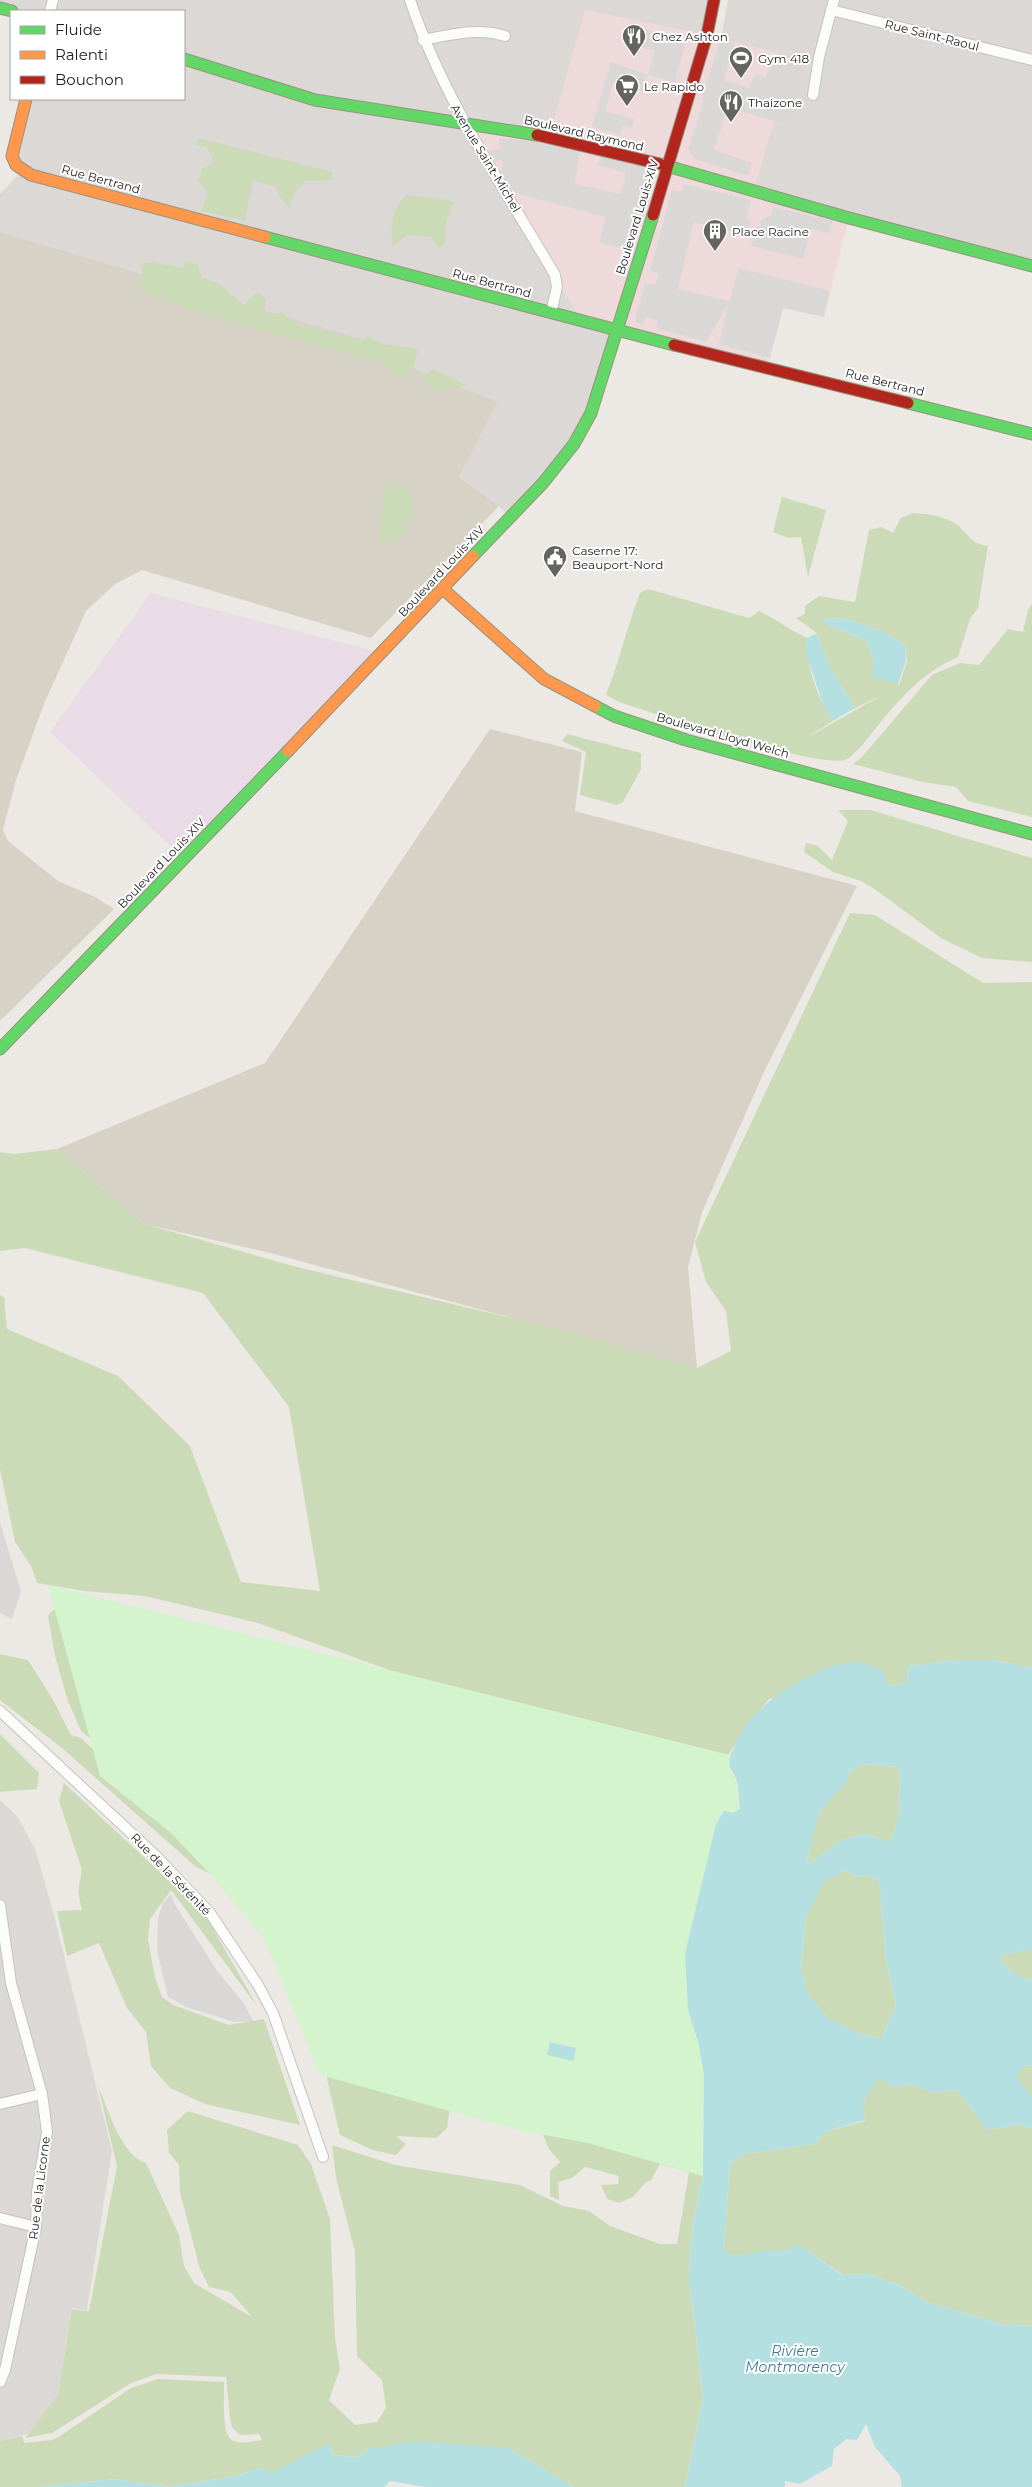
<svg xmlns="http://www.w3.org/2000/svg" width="1032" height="2487" viewBox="0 0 1032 2487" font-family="Montserrat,sans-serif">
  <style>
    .residential { fill: #dbd8d6 }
    .commercial { fill: #efdadb }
    .industrial { fill: #eadce6 }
    .religious { fill: #dad8d6 }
    .construction { fill: #d6d2c5 }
    .forest { fill: #cbdbb7; fill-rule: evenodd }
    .park { fill: #d4f4cd }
    .water { fill: #b5e0e1; fill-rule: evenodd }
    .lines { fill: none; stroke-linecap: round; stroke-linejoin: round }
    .street-casing { stroke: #c4c3c1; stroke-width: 12 }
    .fast-casing { stroke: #96937c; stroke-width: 13 }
    .slow-casing { stroke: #96937c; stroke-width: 13 }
    .jam-casing { stroke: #96937c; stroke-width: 13 }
    .street { stroke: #fcfcfb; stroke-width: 10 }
    .fast { stroke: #63d668; stroke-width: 11 }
    .slow { stroke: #ff974d; stroke-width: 11 }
    .jam { stroke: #b3261e; stroke-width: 11 }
    .labels { text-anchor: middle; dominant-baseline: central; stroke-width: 4; stroke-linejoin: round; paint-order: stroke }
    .street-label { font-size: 12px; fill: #1d1d1d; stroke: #fff }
    .poi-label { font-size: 12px; fill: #1d1d1d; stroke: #fff; text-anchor: start }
    .water-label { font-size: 14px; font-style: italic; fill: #3c7b9a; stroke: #fff }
  </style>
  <rect width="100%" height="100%" fill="#ece8e4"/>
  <g class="residential">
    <polygon points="0,0 714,0 591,413 510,517 499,506 459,477 498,402 411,367 410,353 0,232 0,194 22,171 16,165 26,99 184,99 184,11 12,11 0,8"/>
    <polygon points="728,0 1032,0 1032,259 754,188 774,121 797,128 721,39"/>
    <polygon points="0,1800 17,1816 35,1849 53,1911 112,2151 87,2310 72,2308 58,2394 28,2434 0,2441"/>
  </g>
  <polygon class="commercial" points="585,10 707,35 803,59 797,128 774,121 754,191 849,218 824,317 783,308 767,367 582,321 527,233 468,126 549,137"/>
  <polygon class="industrial" points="151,593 382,653 184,859 50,732"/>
  <g class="religious">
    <polygon points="635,26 686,40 675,82 648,75 642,91 613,83 605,111 634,119 632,128 622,126 621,135 592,127 611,62 648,75 655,51 630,44"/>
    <polygon points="721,39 735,43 724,80 750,88 754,74 766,77 772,59 778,53 803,59 797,128 728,107 714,150 752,163 748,176 695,159 688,149 704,100 701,99"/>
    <polygon points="499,138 532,141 580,152 575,184 621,194 626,173 598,165 601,154 647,167 651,173 629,249 599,243 606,217 515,193 501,173 503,162 500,160 495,161 489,151 500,148"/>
    <polygon points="684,184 751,200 746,219 752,221 746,235 694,222 678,289 730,301 738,268 830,291 824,317 783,308 770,358 719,344 729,303 706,342 656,328 658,321 646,316 642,325 635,321 645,283 655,285 659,273 650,271 672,190 682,192"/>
    <polygon points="773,207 833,221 829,233 811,229 803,259 751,246 756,226 760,227 761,220 771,215"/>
    <polygon points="0,1522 21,1591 12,1619 0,1613"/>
    <polygon points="171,1894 175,1905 218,1972 245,2005 253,2021 234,2022 186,2007 168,1997 157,1951 158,1918 163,1903"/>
  </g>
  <g class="construction">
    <polygon points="0,232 410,353 411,367 498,402 459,477 499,506 371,638 142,570 115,584 86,611 44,704 16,780 3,830 8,841 58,881 95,897 114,909 0,1021"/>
    <polygon points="490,729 582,752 575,811 857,886 764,1072 702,1212 688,1267 697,1368 274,1254 145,1224 57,1149 265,1063"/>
  </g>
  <g class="forest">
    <polygon points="198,138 332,172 332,180 305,181 294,194 289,207 278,195 276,187 253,180 245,221 201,211 208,193 198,181 202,169 212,164 212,157 206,147 196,145"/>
    <path d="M407,195L454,201L445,226L446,244L439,248L431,237L407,235L393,246C390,226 391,208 407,195Z"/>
    <polygon points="186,261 198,265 202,277 221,285 245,306 248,300 258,292 266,299 264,315 281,312 295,323 363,342 367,336 383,344 418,349 412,371 398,377 385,364 204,314 152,296 138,287 143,275 140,264 153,262 182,268"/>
    <polygon points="433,369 466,385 438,391 424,384 425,376"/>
    <polygon points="387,484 410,490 414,511 401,538 391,543 378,538"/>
    <polygon points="782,497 826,510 808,577 801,537 788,538 773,532"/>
    <path d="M913,513C928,514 944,516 956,524C970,535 969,543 988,546L978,608L970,619L958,657C924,672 903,695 880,723C870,734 860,751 847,759C826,772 651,712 619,702L606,695C619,662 627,627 640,593L648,589L749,618L759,611C776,619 790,630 807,638C805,665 818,698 833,721L803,740L882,695L855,708L830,668L817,633L796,618L805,614V606L819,596L855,602L869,530L881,527L893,533L901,518ZM843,618L882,631L905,645L907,661L899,685L874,660L866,640L830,626L823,619Z"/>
    <polygon points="1032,603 1032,817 968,801 956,787 923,782 853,764 862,757 932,675 960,663 979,665 1008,629 1023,632 1028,610"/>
    <polygon points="567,734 641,753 641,769 623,802 617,805 580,795 586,752 562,741"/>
    <polygon points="838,810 870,810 1032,858 1032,962 982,958 941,938 876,890 861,881 833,872 804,852 806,843 818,846 832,860 848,821"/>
    <polygon points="850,913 875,915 983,983 1032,982 1032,1668 994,1660 956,1660 908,1666 907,1682 891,1686 885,1680 769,1699 742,1733 714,1777 591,1742 258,1623 145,1596 85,1591 37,1583 31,1566 15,1542 0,1469 0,1295 4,1297 7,1329 118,1376 190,1446 241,1582 320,1591 289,1407 203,1293 25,1248 0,1251 0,1152 14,1154 57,1149 145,1224 293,1266 562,1330 697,1368 731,1351 726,1311 706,1282 695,1242"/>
    <path d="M53,1610L124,1623L688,2009L699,2045L703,2176L693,2225L689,2275L703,2399L685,2487H574L508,2448L369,2449L357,2457L333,2455L329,2444L272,2473L261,2468L236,2476L169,2487L116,2479L37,2487H0V2441L22,2436L24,2443L52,2440L60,2436L131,2388L158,2379L224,2382C225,2394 220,2437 234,2441C241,2444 254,2441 262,2440L259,2434L240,2435L232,2427L230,2418L226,2377L157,2374L131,2383L52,2433L25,2438L58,2394L72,2309L89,2311L117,2166L98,2086C108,2108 121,2156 146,2163L179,2235L184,2266L194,2283L252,2317L231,2292L209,2287L200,2269L180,2192L179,2165L169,2153L167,2130L188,2111L298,2145L311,2164L330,2219L335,2338L340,2369L329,2400L355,2425L377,2422L386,2408L382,2380L357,2356L355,2252L336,2178L332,2145L395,2165L520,2185L563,2206L589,2211L610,2226L660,2244H677L689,2172L660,2164L651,2180L646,2182L633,2197L619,2203L607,2199L601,2185L618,2184L619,2176L585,2167L572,2178L558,2182L559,2200L550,2196V2171L560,2162L549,2149L537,2120L453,2083L447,2128L436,2138L396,2136L406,2144L396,2155L373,2150L340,2135L324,2066L278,1930L167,1800L81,1731L68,1701L55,1656L48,1616Z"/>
    <polygon points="0,1654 28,1660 53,1700 71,1735 81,1738 175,1827 255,1895 196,1867 62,1748 0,1700"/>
    <polygon points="0,1734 39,1773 37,1789 0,1792"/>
    <path d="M862,1764L900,1767L899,1816L891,1842L865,1834L842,1839L811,1863L807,1861C811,1848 814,1820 820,1811C829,1796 845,1788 850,1771Z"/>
    <polygon points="64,1783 204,1913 257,2006 171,1890 150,1919 148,1939 155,1978 162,1997 173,2005 229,2025 264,2019 300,2125 205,2104 170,2088 151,2066 146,2032 127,2008 99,1943 67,1956 57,1911 82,1910 78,1891 82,1870 59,1801"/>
    <polygon points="845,1870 856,1877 865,1875 879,1880 886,1958 896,2006 881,2039 855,2032 830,2020 808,1994 801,1969 806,1916 824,1881"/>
    <path d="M1032,1950V1980C1015,1977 1006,1971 1000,1955Z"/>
    <polygon points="1025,2065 1032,2066 1032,2097 1015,2076"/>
    <path d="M879,2076L892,2087L910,2084L929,2090L931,2093L958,2090L987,2130L1021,2124L1032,2129V2326L1001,2324L927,2302L901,2286L869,2274L843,2275L802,2247C780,2253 756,2253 733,2256L724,2250L730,2164L744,2154L815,2144L824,2132L865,2121L862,2104Z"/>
  </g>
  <polygon class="park" points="48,1585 730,1755 730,1771 736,1781 740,1809 733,1813 688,2009 699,2045 704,2075 703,2176 588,2143 522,2131 320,2075 264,1939 213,1877 171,1833 100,1776"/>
  <g class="water">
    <polygon points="843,618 882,631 905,645 906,661 898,684 872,677 874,660 866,640 830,626 822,619"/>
    <polygon points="817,633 830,668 855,708 833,721 825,709 806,655 807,638"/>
    <path d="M956,1660H994L1032,1668V1950L1000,1955C1005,1970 1016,1977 1032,1980V2066L1025,2065L1016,2076L1032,2097V2129L1021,2124L987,2130L958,2090L931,2093L929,2090L910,2084L892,2087L879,2077L862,2104L865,2120L824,2132L815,2144L744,2154L730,2164L724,2250L733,2256L773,2250L786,2251L793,2246L802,2247L842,2275L869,2274L901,2286L927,2302L1001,2324L1032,2326V2487H902L900,2476L875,2447L866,2424L857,2440L847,2439L834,2449L832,2466L800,2484L785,2481V2487H685L703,2399L689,2275L693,2225L703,2176L704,2075L699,2045L688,2009L685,1954L716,1824L724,1811L733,1813L740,1809C739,1801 739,1791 737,1782C734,1771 726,1768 731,1754C745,1713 781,1690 818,1672C827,1668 840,1662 851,1662C863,1662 873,1666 884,1671L885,1680L891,1686L907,1682L908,1666ZM862,1764L900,1767L899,1816L891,1842L865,1834L842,1839L811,1863L807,1861L819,1812L847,1781L850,1771ZM845,1870L856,1877L865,1875L879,1880L886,1958L896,2006L881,2039L855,2032L830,2020L808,1994L801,1969L806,1916L824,1882Z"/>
    <polygon points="550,2042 576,2048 573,2061 547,2055"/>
    <polygon points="415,2441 508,2448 574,2487 426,2487 390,2481 384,2487 37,2487 116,2479 169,2487 236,2476 261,2468 272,2473 329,2443 333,2455 357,2457 369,2449"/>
  </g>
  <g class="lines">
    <g class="street-casing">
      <g id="street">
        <path d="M410,0C443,99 503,186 555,275L557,287L551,313"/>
        <polyline points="831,10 1032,60"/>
        <polyline points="50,11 53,0"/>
        <path d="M423,40C449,35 479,27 505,36"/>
        <polyline points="813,95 819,57 834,0"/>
        <polyline points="0,1711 158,1858 210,1913 258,1985 273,2013 323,2157"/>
        <polyline points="0,1905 11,1983 42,2094 47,2132 37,2192 36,2227 5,2370 0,2382"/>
        <polyline points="0,2104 42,2094"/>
        <polyline points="0,2218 36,2227"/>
      </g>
    </g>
    <g class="fast-casing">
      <g id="fast">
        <polyline points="0,8 12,11"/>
        <polyline points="184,59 315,100 537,135"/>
        <polyline points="660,164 849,218 1032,266"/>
        <polyline points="265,237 674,345"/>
        <polyline points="908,403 1032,434"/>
        <polyline points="473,556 543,483 574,444 591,413 653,215"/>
        <polyline points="595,706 614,716 686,740 1032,834"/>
        <polyline points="0,1049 288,751"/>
      </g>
    </g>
    <g class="slow-casing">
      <g id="slow">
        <polyline points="26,99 12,156 16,165 31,175 265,237"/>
        <polyline points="443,589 544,679 595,706"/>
        <polyline points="288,751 473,556"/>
      </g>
    </g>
    <g class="jam-casing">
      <g id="jam">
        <polyline points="537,135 660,164"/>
        <polyline points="653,215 707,35 714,0"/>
        <polyline points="674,345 908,403"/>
      </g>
    </g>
    <use href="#street" class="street"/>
    <use href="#fast" class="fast"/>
    <use href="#slow" class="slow"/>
    <use href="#jam" class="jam"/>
  </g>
  <defs>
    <g id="restaurant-pin" transform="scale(1.25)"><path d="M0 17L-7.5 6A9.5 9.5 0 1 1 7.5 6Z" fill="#656463" stroke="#fff"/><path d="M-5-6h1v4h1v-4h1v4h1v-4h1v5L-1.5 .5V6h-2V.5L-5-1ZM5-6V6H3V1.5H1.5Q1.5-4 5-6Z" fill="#fff"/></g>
    <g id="stadium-pin" transform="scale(1.25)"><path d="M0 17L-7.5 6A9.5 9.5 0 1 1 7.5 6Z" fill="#656463" stroke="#fff"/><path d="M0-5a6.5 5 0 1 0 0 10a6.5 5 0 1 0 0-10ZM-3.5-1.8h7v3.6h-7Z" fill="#fff"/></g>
    <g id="supermarket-pin" transform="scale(1.25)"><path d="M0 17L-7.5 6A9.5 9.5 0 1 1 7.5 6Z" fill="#656463" stroke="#fff"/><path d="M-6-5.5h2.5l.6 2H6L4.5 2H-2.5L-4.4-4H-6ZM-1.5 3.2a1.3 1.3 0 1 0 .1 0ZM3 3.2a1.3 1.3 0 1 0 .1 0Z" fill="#fff"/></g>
    <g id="building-pin" transform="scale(1.25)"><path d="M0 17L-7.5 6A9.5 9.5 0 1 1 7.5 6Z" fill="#656463" stroke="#fff"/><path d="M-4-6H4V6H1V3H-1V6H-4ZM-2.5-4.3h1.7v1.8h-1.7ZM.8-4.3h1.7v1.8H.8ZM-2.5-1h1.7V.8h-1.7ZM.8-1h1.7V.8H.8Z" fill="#fff"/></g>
    <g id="civic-pin" transform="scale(1.25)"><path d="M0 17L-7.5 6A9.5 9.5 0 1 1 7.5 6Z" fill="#656463" stroke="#fff"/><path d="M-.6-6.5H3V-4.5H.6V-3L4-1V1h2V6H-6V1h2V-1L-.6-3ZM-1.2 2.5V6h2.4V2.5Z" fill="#fff"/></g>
  </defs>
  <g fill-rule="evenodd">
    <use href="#restaurant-pin" x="634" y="36"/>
    <use href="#stadium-pin" x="741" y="58"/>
    <use href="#supermarket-pin" x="627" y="86"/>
    <use href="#restaurant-pin" x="731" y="102"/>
    <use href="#building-pin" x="715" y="231"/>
    <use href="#civic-pin" x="555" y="557"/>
  </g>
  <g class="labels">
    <g class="street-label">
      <text transform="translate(932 35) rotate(14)">Rue Saint-Raoul</text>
      <text transform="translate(584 133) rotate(13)">Boulevard Raymond</text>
      <text transform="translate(486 158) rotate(59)">Avenue Saint-Michel</text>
      <text transform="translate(101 179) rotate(15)">Rue Bertrand</text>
      <text transform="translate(637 217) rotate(-73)">Boulevard Louis-XIV</text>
      <text transform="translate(492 283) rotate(15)">Rue Bertrand</text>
      <text transform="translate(885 382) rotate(14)">Rue Bertrand</text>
      <text transform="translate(441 571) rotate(-47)">Boulevard Louis-XIV</text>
      <text transform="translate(723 735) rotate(16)">Boulevard Lloyd Welch</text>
      <text transform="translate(161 863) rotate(-46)">Boulevard Louis-XIV</text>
      <text transform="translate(171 1874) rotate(46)">Rue de la Sérénité</text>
      <text transform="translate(39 2188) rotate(-83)">Rue de la Licorne</text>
    </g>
    <g class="poi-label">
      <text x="652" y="36">Chez Ashton</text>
      <text x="758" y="58">Gym 418</text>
      <text x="644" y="86">Le Rapido</text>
      <text x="748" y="102">Thaizone</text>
      <text x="732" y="231">Place Racine</text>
      <text x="572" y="550">Caserne 17:<tspan x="572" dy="14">Beauport-Nord</tspan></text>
    </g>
    <g class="water-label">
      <text x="795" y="2351">Rivière<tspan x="795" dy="16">Montmorency</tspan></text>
    </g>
  </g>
  <rect x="10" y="10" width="175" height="90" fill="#ffffff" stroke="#a5a5a5"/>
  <rect x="20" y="26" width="25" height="8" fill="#63d668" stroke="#a5a5a5"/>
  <text x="55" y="35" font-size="15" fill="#1d1d1d">Fluide</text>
  <rect x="20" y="51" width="25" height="8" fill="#ff974d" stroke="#a5a5a5"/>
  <text x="55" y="60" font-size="15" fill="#1d1d1d">Ralenti</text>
  <rect x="20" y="76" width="25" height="8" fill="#b3261e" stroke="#a5a5a5"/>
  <text x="55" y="85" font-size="15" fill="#1d1d1d">Bouchon</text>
</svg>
